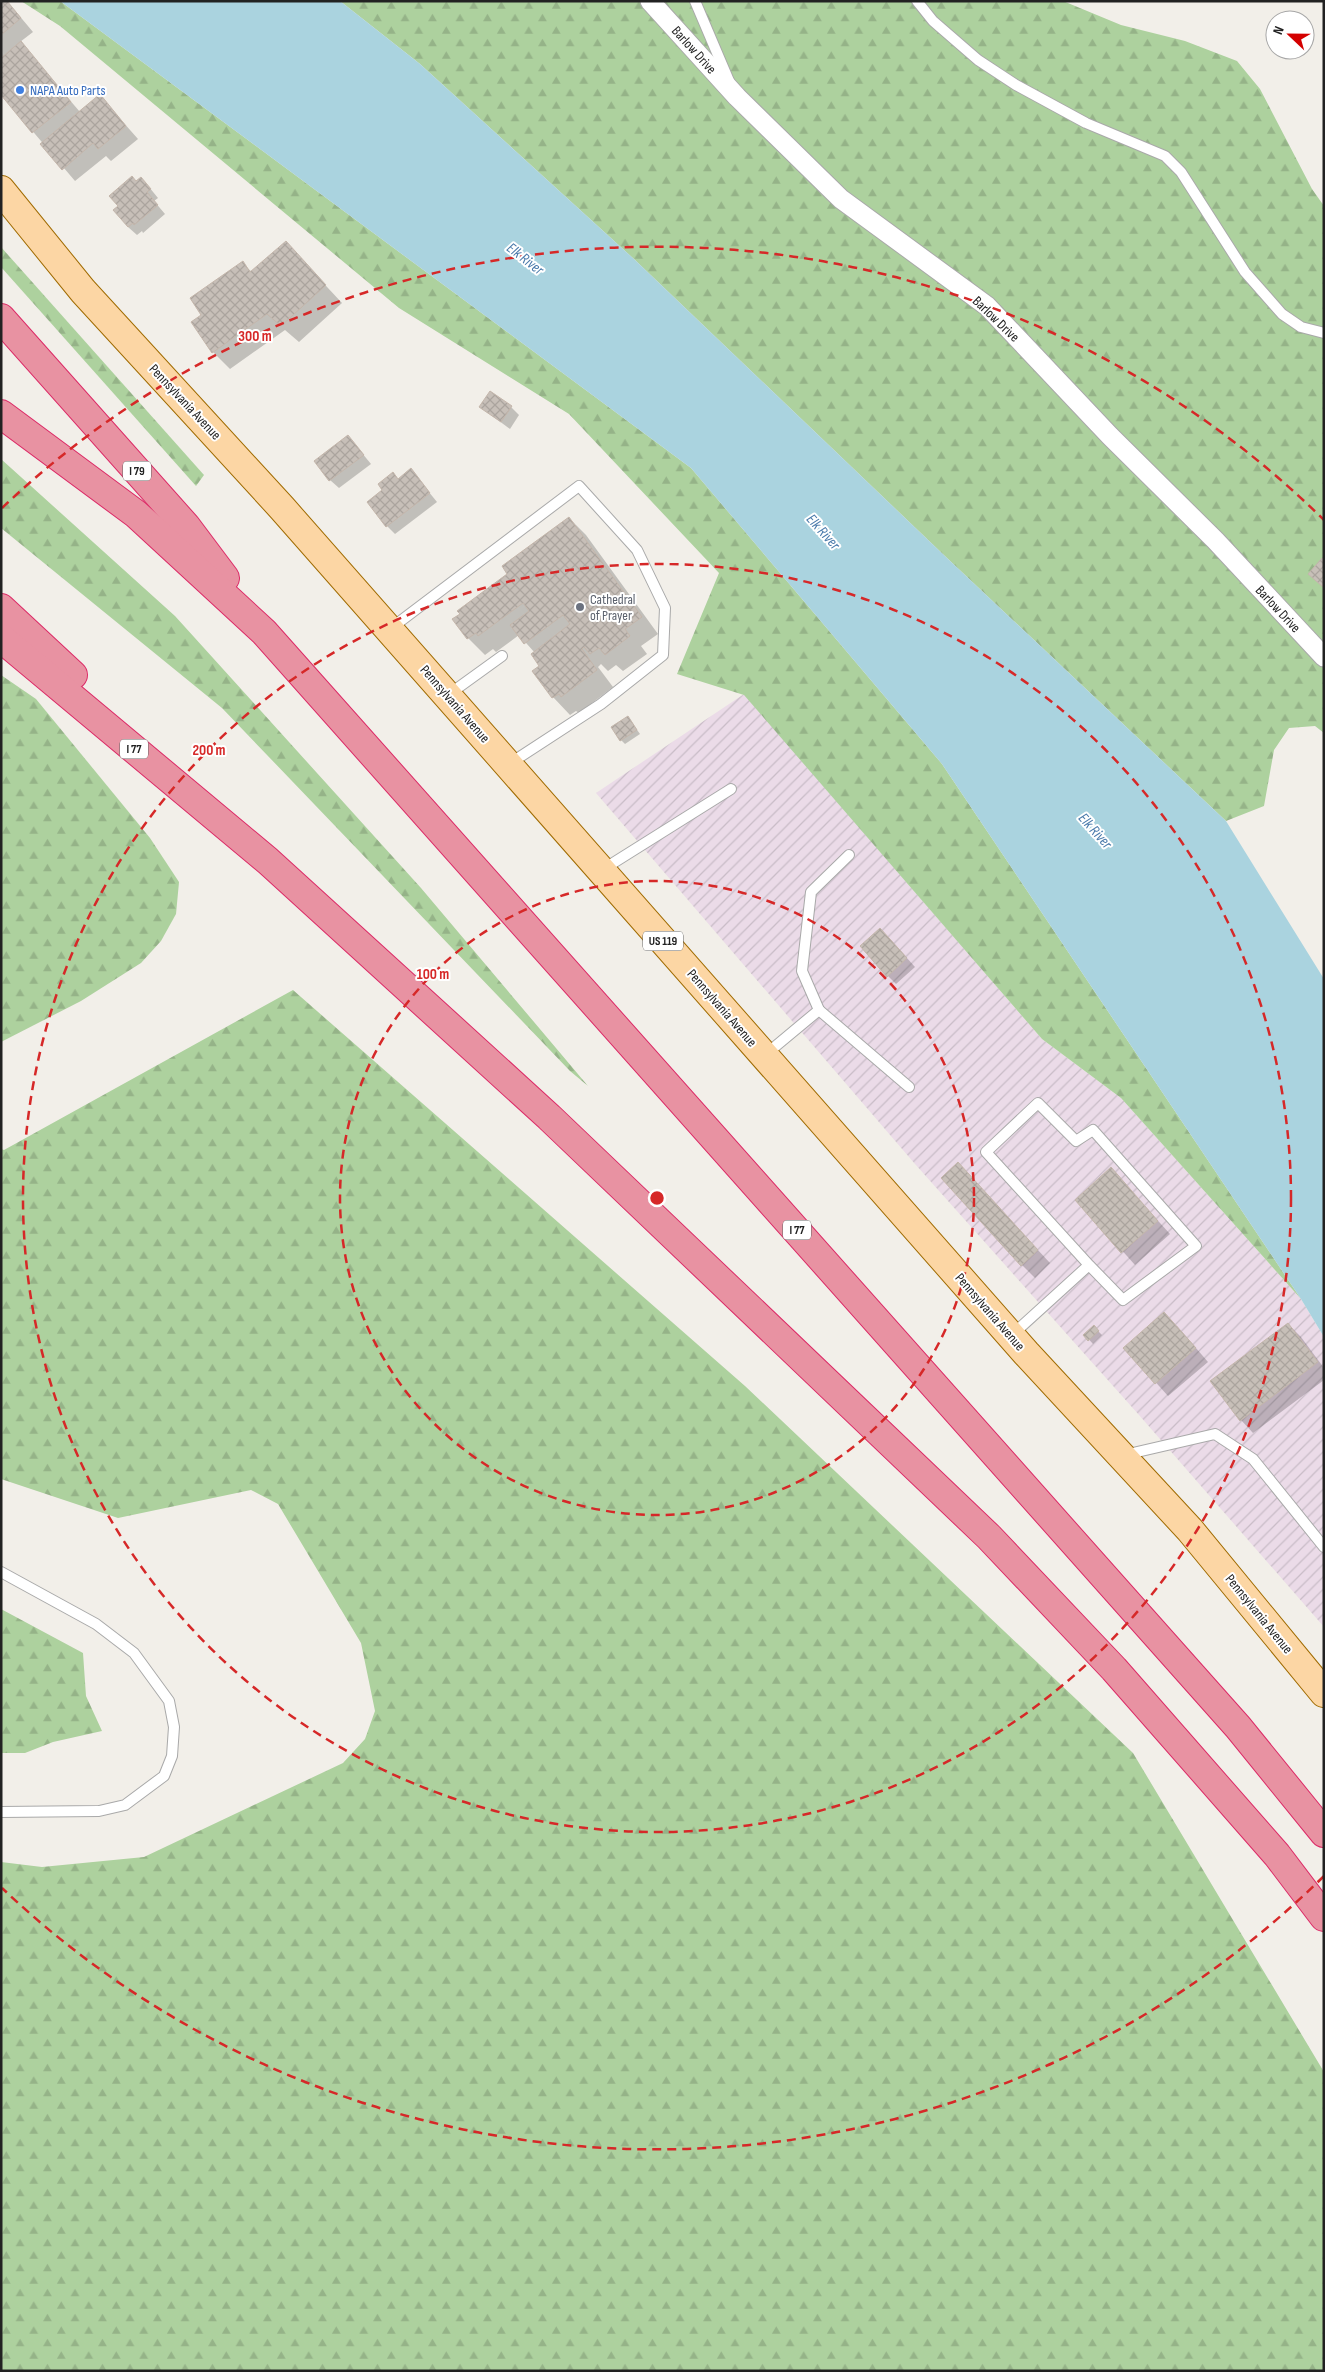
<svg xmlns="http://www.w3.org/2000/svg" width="1325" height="2372" viewBox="0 0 1325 2372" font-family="'Sofia Sans Condensed',sans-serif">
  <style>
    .industrial { fill: url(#industrial-furrows) }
    .forest { fill: url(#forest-firs) }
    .water { fill: #aad3df }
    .shadow { fill: #0003 }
    .building { fill: url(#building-cross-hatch); stroke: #c4b6ab }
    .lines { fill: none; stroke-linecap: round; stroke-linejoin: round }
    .service-casing { stroke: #a9a9a9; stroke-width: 12 }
    .minor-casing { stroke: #a9a9a9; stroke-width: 21 }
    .primary-casing { stroke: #a06b00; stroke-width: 30 }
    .motorway-casing { stroke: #dc2a67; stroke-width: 30 }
    .service { stroke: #fff; stroke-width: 10 }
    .minor { stroke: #fff; stroke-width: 19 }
    .primary { stroke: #fcd6a4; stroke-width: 28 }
    .motorway { stroke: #e892a2; stroke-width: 28 }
    .ring { fill: none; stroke: #d62828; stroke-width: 2.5; stroke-dasharray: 9 6 }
    .shop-dot { fill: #3f7fe0; stroke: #fff; stroke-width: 2 }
    .worship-dot { fill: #6b7280; stroke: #fff; stroke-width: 2 }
    .labels { text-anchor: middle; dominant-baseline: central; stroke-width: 4; stroke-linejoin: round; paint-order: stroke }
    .shield { fill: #fff; stroke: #646464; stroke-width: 1 }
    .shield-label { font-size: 12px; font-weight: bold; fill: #222 }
    .street-label { font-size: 14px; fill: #222; stroke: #fff }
    .shop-label { font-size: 14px; fill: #366cbe; stroke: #fff; text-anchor: start }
    .worship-label { font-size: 14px; fill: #5b616d; stroke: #fff; text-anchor: start }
    .water-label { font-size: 15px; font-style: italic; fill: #4a7aab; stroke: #fff }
    .centre { fill: #d62828; stroke: #fff; stroke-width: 2.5 }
    .ring-label { font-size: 15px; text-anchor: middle; font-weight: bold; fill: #d62828; stroke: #fff; stroke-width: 4; stroke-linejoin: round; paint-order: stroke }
  </style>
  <defs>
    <pattern id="industrial-furrows" width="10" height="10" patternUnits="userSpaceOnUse" patternTransform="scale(1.25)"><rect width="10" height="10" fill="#ebdbe8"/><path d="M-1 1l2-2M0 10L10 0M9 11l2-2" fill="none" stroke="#c9bcc7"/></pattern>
    <pattern id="forest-firs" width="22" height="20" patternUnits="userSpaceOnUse" patternTransform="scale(1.25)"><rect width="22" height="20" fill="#add19e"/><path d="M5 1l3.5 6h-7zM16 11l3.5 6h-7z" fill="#95b388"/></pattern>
    <pattern id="building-cross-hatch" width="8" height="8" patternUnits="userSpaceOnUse" patternTransform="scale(1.25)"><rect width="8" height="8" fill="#c7bfb8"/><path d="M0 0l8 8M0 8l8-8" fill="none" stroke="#aba49e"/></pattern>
  </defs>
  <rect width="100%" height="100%" fill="#f2efe9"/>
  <polygon class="industrial" points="744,694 1042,1039 1121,1098 1301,1299 1324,1337 1324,1627 1139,1415 915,1164 596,793"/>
  <g class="forest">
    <polygon points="21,1 60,1 691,468 942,764 1301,1299 1121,1098 1042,1039 744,695 677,674 719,573 569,414 399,308 60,26"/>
    <polygon points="340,1 1063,1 1121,25 1185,41 1237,61 1260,89 1312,189 1324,206 1324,733 1315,726 1289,728 1274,750 1264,806 1226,821 948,559 635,260 420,64"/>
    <polygon points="1,247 204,475 196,486 1,267"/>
    <polygon points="1,459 175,616 421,888 588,1086 570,1071 222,708 1,528"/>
    <polygon points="1,675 36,699 150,838 179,882 176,914 161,941 141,963 81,1001 1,1042"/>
    <polygon points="293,990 745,1386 1133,1753 1324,2072 1324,2371 1,2371 1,1862 42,1867 144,1857 343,1763 365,1739 375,1711 361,1643 278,1504 251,1490 118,1518 1,1479 1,1149 4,1150"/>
    <polygon points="1,1609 83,1653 86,1696 102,1731 53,1742 25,1753 1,1753"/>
  </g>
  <polygon class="water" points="60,1 340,1 420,64 635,260 948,559 1226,821 1324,979 1324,1337 1301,1299 942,764 691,468"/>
  <g class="shadow">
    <polygon points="1,1 7,1 33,32 20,42 80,112 100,96 138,139 111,161 106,156 75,181 1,94"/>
    <polygon points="136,182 149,187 158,198 154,201 165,214 143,233 142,231 137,235 128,227"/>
    <polygon points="286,243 342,303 299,342 285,330 230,369 213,352 203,315 242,263 252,272"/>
    <polygon points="480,407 511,407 519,415 510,429"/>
    <polygon points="348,436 371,464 339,488 330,480"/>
    <polygon points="411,470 437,502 395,534 387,526 398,480"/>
    <polygon points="569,518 586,535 658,634 641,646 647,654 623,671 616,665 608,671 601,664 598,667 613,687 579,713 576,711 570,715 553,697 534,671 541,666 535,653 519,635 496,652 493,649 485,655 468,638 509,574"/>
    <polygon points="628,717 640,734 625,744 621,740"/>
    <polygon points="889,938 915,967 896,984 888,976"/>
    <polygon points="958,1164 1050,1263 1035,1278 1022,1265"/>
    <polygon points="1111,1169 1170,1234 1135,1265 1077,1200"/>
    <polygon points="1288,1324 1301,1337 1324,1368 1324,1380 1253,1433 1241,1420"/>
    <polygon points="1177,1326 1208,1362 1168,1396 1125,1348"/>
    <polygon points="1094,1327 1102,1335 1093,1344 1085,1335"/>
  </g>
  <g class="building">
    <polygon points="1,1 7,1 21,18 1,35"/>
    <polygon points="21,41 71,102 32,133 1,95 1,58"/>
    <polygon points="100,94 126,126 98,149 93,143 62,170 40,144"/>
    <polygon points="132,176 136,181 141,177 151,189 147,192 158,205 134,225 133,223 128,227 113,210 118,206 109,196"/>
    <polygon points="286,241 326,285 281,326 267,314 212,353 191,322 201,315 190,298 243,261 250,272"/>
    <polygon points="490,391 512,406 501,422 479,407"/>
    <polygon points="348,435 364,455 329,481 314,461"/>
    <polygon points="411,468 430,493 386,527 367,502 382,490 378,484 393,472 398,479"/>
    <polygon points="569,517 642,617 625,629 630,636 605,655 599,648 590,654 584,647 582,649 597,670 561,697 559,694 552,698 532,671 539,666 531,654 570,624 563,615 524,644 510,625 529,611 523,603 478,636 476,633 467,639 452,619 460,614 457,611 507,574 502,566"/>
    <polygon points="1322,558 1324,560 1323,587 1308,574"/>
    <polygon points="628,716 637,730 620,741 611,727"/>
    <polygon points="880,928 907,958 887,977 860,946"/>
    <polygon points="958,1162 1038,1250 1021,1266 941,1178"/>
    <polygon points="1111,1167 1158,1221 1121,1253 1075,1200"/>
    <polygon points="1164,1312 1196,1348 1155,1384 1123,1348"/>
    <polygon points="1288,1323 1318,1362 1240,1421 1210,1381"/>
    <polygon points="1094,1325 1099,1331 1088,1341 1083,1335"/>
  </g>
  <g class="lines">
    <g class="service-casing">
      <g id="service">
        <polyline points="695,1 729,81"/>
        <polyline points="917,1 933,21 978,60 1016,85 1086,123 1165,156 1181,172 1245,272 1282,314 1301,327 1324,333"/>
        <polyline points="390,629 579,486 637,550 665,608 663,655 601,704 509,764"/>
        <polyline points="448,695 502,656"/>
        <polyline points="602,870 731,789"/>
        <polyline points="819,1010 802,971 811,892 849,855"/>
        <polyline points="765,1055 819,1010 909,1087"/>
        <polyline points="1012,1335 1089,1265 1123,1300 1196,1246 1093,1130 1076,1141 1038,1103 986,1152 1089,1265"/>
        <polyline points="1124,1455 1215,1434 1253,1459 1324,1547"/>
        <polyline points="1,1572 96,1624 134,1653 169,1701 174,1727 172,1756 164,1776 125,1805 99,1811 1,1812"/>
      </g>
    </g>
    <g class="minor-casing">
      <polyline id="minor" points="650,1 737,97 841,199 987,306 1110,436 1215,540 1324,657"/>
    </g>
    <g class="primary-casing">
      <polyline id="primary" points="1,190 83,291 282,508 1026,1353 1190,1530 1324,1693"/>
    </g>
    <g class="motorway-casing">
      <g id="motorway">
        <polyline points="1,318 186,526 225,578"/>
        <polyline points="1,414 136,514 264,632 1238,1727 1324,1833"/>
        <polyline points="1,608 73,675"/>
        <polyline points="1,638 268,861 549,1117 989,1537 1114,1669 1277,1855 1324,1917"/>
      </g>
    </g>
    <use href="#service" class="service"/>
    <use href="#minor" class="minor"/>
    <use href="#primary" class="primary"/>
    <use href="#motorway" class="motorway"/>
  </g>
  <g class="ring">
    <circle cx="657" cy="1198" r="317"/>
    <circle cx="657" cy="1198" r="634"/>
    <path d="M1324 1876A951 951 0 0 1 2 1888M2 508A951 951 0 0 1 1324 520"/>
  </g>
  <circle class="shop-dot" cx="20" cy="90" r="5"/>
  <circle class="worship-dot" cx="580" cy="607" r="5"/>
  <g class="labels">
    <g class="shield">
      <rect x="123" y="461.5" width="28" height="19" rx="4"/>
      <rect x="120" y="739.5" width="28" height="19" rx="4"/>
      <rect x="643" y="931.5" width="40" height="19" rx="4"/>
      <rect x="783" y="1220.5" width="28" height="19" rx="4"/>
    </g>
    <g class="shield-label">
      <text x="137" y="471">I 79</text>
      <text x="134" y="749">I 77</text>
      <text x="663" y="941">US 119</text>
      <text x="797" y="1230">I 77</text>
    </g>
    <g class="street-label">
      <text transform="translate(694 50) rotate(48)">Barlow Drive</text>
      <text transform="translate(996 319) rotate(44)">Barlow Drive</text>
      <text transform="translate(185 402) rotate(47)">Pennsylvania Avenue</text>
      <text transform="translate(1278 609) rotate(47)">Barlow Drive</text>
      <text transform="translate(455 704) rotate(49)">Pennsylvania Avenue</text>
      <text transform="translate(722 1008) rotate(49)">Pennsylvania Avenue</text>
      <text transform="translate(990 1312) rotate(49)">Pennsylvania Avenue</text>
      <text transform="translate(1259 1614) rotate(51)">Pennsylvania Avenue</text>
    </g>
    <g class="shop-label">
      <text x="30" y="90">NAPA Auto Parts</text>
    </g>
    <g class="worship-label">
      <text x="590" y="599">Cathedral<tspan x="590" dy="16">of Prayer</tspan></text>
    </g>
    <g class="water-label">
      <text transform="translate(525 259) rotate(38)">Elk River</text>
      <text transform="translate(823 532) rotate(48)">Elk River</text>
      <text transform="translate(1095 831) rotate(48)">Elk River</text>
    </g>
  </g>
  <circle cx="657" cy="1198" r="8" class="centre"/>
  <g class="ring-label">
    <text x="255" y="341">300 m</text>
    <text x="209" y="755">200 m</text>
    <text x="433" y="979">100 m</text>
  </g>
  <rect width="1325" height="2372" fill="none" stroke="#222222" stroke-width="5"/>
  <g transform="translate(1290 35) rotate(292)"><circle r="24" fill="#ffffff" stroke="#a7a7a7"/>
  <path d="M0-4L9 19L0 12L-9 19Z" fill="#d40000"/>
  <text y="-8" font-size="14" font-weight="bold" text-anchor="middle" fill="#222222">N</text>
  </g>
</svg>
